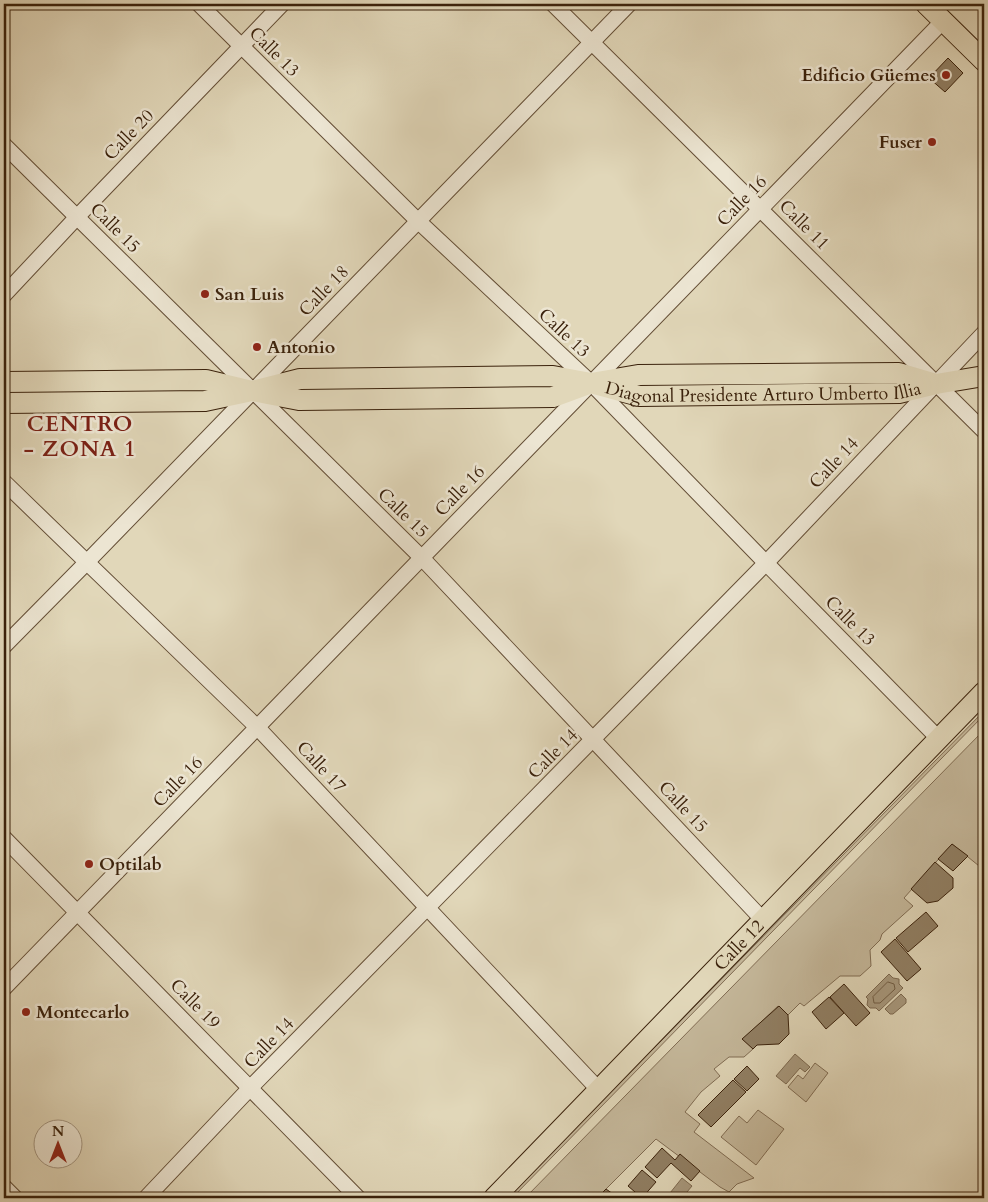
<svg xmlns="http://www.w3.org/2000/svg" width="988" height="1202" viewBox="0 0 988 1202" font-family="Cardo,serif">
  <style>
    .green { fill: #c5b89b; stroke: #806c53 }
    .water { fill: #a8997e; stroke: #7c6950 }
    .lines { fill: none; stroke-linecap: round; stroke-linejoin: round }
    .shore { stroke: #715d44; stroke-width: 1 }
    .building { fill: #918065; stroke: #3a210b }
    .minor-casing { stroke: #644e36; stroke-width: 17 }
    .major-casing { stroke: #3a210b; stroke-width: 22 }
    .minor { stroke: #ece5d2; stroke-width: 15 }
    .major { stroke: #e1d7b9; stroke-width: 20 }
    .poi-dot { fill: #8f2418; stroke: #ece5d2; stroke-width: 2 }
    .labels { text-anchor: middle; dominant-baseline: central; stroke-width: 5; stroke-linejoin: round; paint-order: stroke }
    .street-label { font-size: 18px; fill: #3a210b; stroke: #ece5d2 }
    .poi-label { font-size: 18px; font-weight: bold; fill: #3a210b; stroke: #ece5d2; text-anchor: start }
    .district-label { font-size: 22px; font-weight: bold; letter-spacing: 1px; fill: #7a1f14; stroke: #ece5d2 }
  </style>
  <rect width="100%" height="100%" fill="#e1d7b9"/>
  <filter id="stains"><feTurbulence type="fractalNoise" baseFrequency=".004" numOctaves="4"/><feColorMatrix values="0 0 0 0 .2 0 0 0 0 .09 0 0 0 0 .02 0 0 0 .5 -.17"/></filter>
  <radialGradient id="worn" r=".72"><stop offset=".6" stop-color="#630" stop-opacity="0"/><stop offset="1" stop-color="#630" stop-opacity=".3"/></radialGradient>
  <g class="green">
    <polygon points="984,711 984,715 512,1198 507,1198"/>
    <polygon points="984,730 984,870 952,844 904,898 913,906 882,934 880,940 870,950 871,966 860,976 840,976 804,1006 800,1003 788,1015 778,1006 743,1039 753,1049 744,1057 729,1057 714,1069 720,1076 701,1092 685,1112 700,1124 694,1132 754,1178 737,1184 729,1192 720,1187 656,1139 597,1198 525,1198"/>
    <polygon points="815,1063 828,1073 806,1102 788,1087 798,1075 803,1079"/>
    <polygon points="758,1110 784,1129 756,1165 721,1137 739,1116 747,1123"/>
  </g>
  <g class="water">
    <polygon points="889,974 893,978 899,979 899,984 903,988 879,1011 876,1008 870,1008 867,1005 868,999 866,997"/>
    <polygon points="901,994 906,999 906,1003 893,1014 890,1014 885,1009"/>
    <polygon points="795,1054 810,1067 805,1072 800,1068 786,1084 776,1076"/>
    <polygon points="682,1178 692,1186 682,1198 666,1198"/>
  </g>
  <g class="lines">
    <polygon class="shore" points="888,982 894,984 895,989 880,1003 874,1003 873,997"/>
  </g>
  <g class="building">
    <polygon points="948,58 963,73 945,92 929,78"/>
    <polygon points="952,844 968,856 953,871 938,859"/>
    <polygon points="935,862 953,878 953,888 938,901 927,903 911,889"/>
    <polygon points="926,912 938,926 908,952 896,938"/>
    <polygon points="895,939 921,969 907,981 881,952"/>
    <polygon points="844,984 870,1013 856,1026 830,997"/>
    <polygon points="829,997 844,1013 826,1029 812,1012"/>
    <polygon points="779,1006 788,1015 789,1034 779,1044 757,1045 753,1049 742,1039"/>
    <polygon points="747,1066 759,1079 747,1091 734,1079"/>
    <polygon points="733,1080 746,1092 711,1127 698,1115"/>
    <polygon points="662,1148 675,1160 680,1154 700,1171 691,1181 671,1163 657,1178 645,1167"/>
    <polygon points="642,1170 656,1182 642,1198 628,1186"/>
    <polygon points="606,1189 613,1194 613,1198 597,1198"/>
  </g>
  <g class="lines">
    <g class="minor-casing">
      <g id="minor">
        <polyline points="199,4 418,221 591,383 766,563 939,739"/>
        <polyline points="553,4 984,431"/>
        <polyline points="4,145 422,558 763,920"/>
        <polyline points="4,295 77,217 282,4"/>
        <polyline points="4,482 257,727 599,1090"/>
        <polyline points="4,646 87,562 629,4"/>
        <polyline points="4,838 358,1198"/>
        <polyline points="4,988 943,21"/>
        <polyline points="4,1187 15,1198"/>
        <polyline points="146,1198 251,1087 766,563 984,333"/>
      </g>
    </g>
    <g class="major-casing">
      <g id="major">
        <polyline points="926,4 984,61"/>
        <polyline points="4,382 206,380 252,391 300,379 553,376 591,383 638,375 899,373 936,384"/>
        <path id="s1" d="M4,403L205,401L252,391L299,400L553,397L591,383L639,396L899,393L936,384L984,376"/>
        <path id="s2" d="M494,1198L984,692"/>
      </g>
    </g>
    <use href="#minor" class="minor"/>
    <use href="#major" class="major"/>
  </g>
  <g class="poi-dot">
    <circle cx="946" cy="75" r="5"/>
    <circle cx="932" cy="142" r="5"/>
    <circle cx="205" cy="294" r="5"/>
    <circle cx="257" cy="347" r="5"/>
    <circle cx="89" cy="864" r="5"/>
    <circle cx="26" cy="1012" r="5"/>
  </g>
  <g class="labels">
    <g class="street-label">
      <text transform="translate(274 52) rotate(45)">Calle 13</text>
      <text transform="translate(129 135) rotate(-46)">Calle 20</text>
      <text transform="translate(742 201) rotate(-46)">Calle 16</text>
      <text transform="translate(804 225) rotate(45)">Calle 11</text>
      <text transform="translate(115 228) rotate(45)">Calle 15</text>
      <text transform="translate(324 291) rotate(-46)">Calle 18</text>
      <text transform="translate(564 333) rotate(43)">Calle 13</text>
      <text stroke="none"><textPath href="#s1" startOffset="765">Diagonal Presidente Arturo Umberto Illia</textPath></text>
      <text transform="translate(834 463) rotate(-47)">Calle 14</text>
      <text transform="translate(460 491) rotate(-46)">Calle 16</text>
      <text transform="translate(403 513) rotate(44)">Calle 15</text>
      <text transform="translate(850 621) rotate(45)">Calle 13</text>
      <text transform="translate(553 754) rotate(-45)">Calle 14</text>
      <text transform="translate(321 767) rotate(47)">Calle 17</text>
      <text transform="translate(178 782) rotate(-46)">Calle 16</text>
      <text transform="translate(683 807) rotate(47)">Calle 15</text>
      <text stroke="none"><textPath href="#s2" startOffset="352">Calle 12</textPath></text>
      <text transform="translate(195 1004) rotate(45)">Calle 19</text>
      <text transform="translate(269 1043) rotate(-46)">Calle 14</text>
    </g>
    <g class="poi-label">
      <text x="936" y="75" text-anchor="end">Edificio Güemes</text>
      <text x="922" y="142" text-anchor="end">Fuser</text>
      <text x="215" y="294">San Luis</text>
      <text x="267" y="347">Antonio</text>
      <text x="99" y="864">Optilab</text>
      <text x="36" y="1012">Montecarlo</text>
    </g>
    <g class="district-label">
      <text x="80" y="424">CENTRO<tspan x="80" dy="25">- ZONA 1</tspan></text>
    </g>
  </g>
  <rect width="988" height="1202" fill="none" stroke="#e1d7b9" stroke-width="20"/>
  <rect x="5" y="5" width="978" height="1192" fill="none" stroke="#3a210b" stroke-width="2.5"/>
  <rect x="10" y="10" width="968" height="1182" fill="none" stroke="#3a210b"/>
  <g transform="translate(58 1144)"><circle r="24" fill="#ece5d2" stroke="#a59782"/>
  <path d="M0-4L9 19L0 12L-9 19Z" fill="#8f2418"/>
  <text y="-8" font-size="14" font-weight="bold" text-anchor="middle" fill="#3a210b">N</text>
  </g>
  <rect width="100%" height="100%" filter="url(#stains)"/>
  <rect width="100%" height="100%" fill="url(#worn)"/>
</svg>
